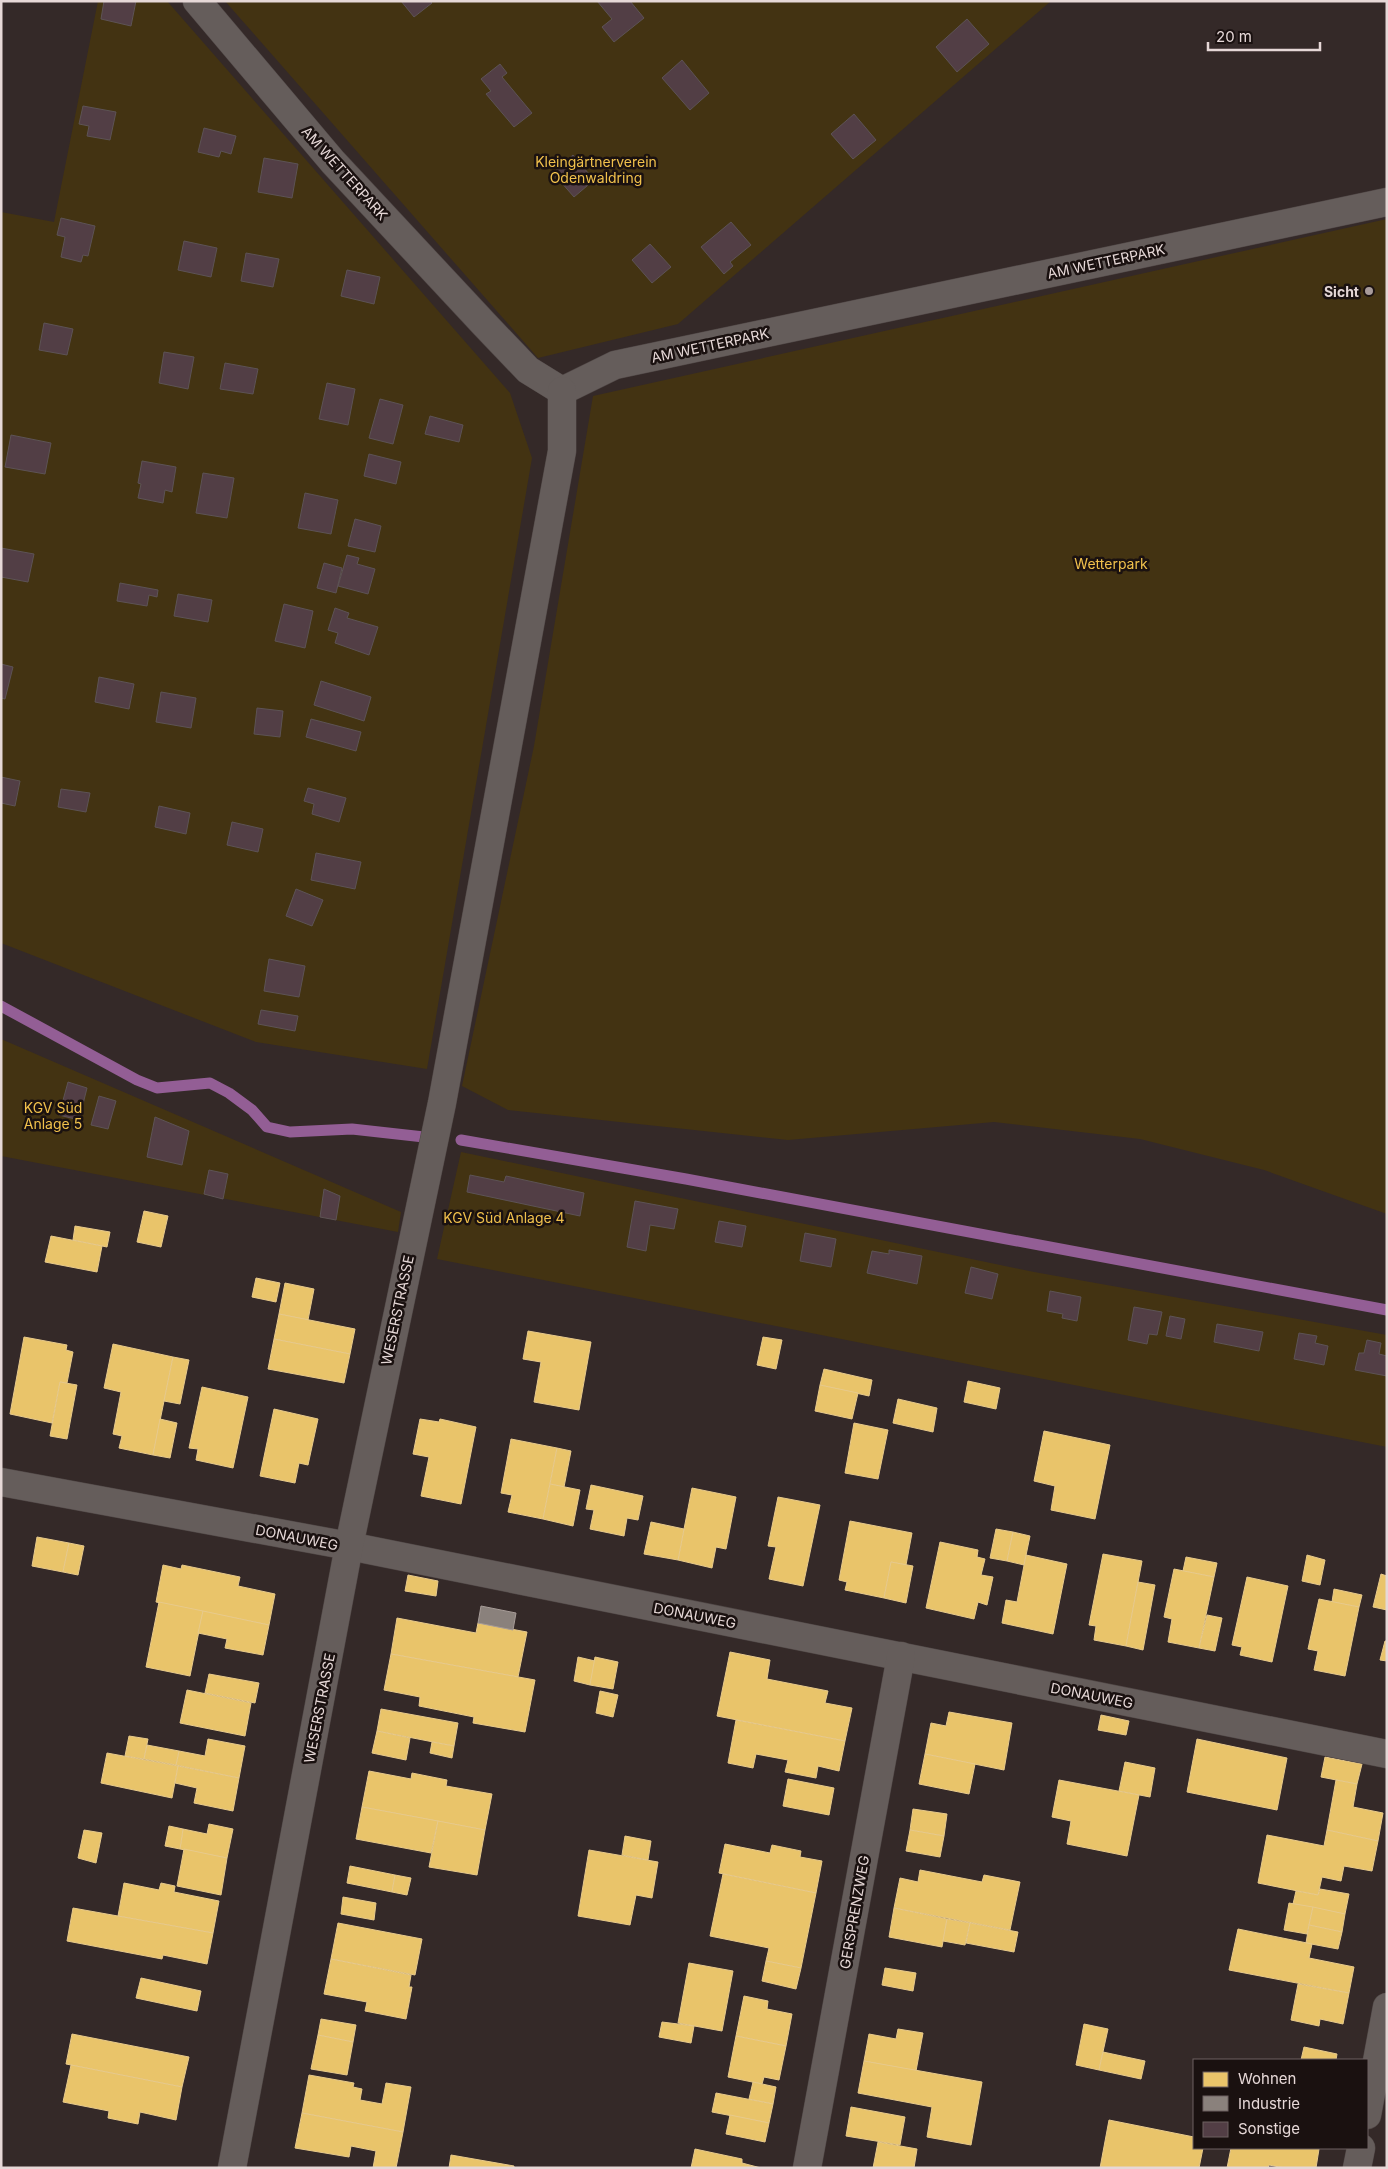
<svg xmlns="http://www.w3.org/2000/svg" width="1388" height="2169" viewBox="0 0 1388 2169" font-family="Inter,sans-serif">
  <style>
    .green { fill: #433312 }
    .homes { fill: #e9c46a; stroke: #e8ca8b }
    .industry { fill: #8a817c; stroke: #a69b97 }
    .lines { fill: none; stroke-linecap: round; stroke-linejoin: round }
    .stream { stroke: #935e95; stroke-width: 11 }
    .building { fill: #523e45; stroke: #5d5355 }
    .minor-casing { stroke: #4f4645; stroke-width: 29 }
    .minor { stroke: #655d5b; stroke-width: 28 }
    .poi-dot { fill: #a89b9a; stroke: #1a1110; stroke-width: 2 }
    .labels { text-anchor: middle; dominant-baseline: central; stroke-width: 5; stroke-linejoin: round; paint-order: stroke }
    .park-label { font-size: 14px; fill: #f1c14c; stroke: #1a1110 }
    .street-label { font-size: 14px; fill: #e6d8d7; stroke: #1a1110 }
    .poi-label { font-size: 14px; font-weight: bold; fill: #e6d8d7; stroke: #1a1110; text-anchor: end }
  </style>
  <rect width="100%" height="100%" fill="#342928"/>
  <g class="green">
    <polygon points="98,1 167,1 510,393 532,458 427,1069 256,1042 1,943 1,212 54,222"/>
    <polygon points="225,1 1051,1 678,324 538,358"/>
    <polygon points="1387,219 1387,1214 1264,1170 1140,1139 994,1122 788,1140 508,1110 462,1086 534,746 593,396"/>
    <polygon points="1,1039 401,1212 398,1232 1,1156"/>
    <polygon points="461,1152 1034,1272 1387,1335 1387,1447 437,1259"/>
  </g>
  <g class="homes">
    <polygon points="144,1211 168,1216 161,1247 137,1242"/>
    <polygon points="75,1226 110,1232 107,1247 73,1240"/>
    <polygon points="51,1236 102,1246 97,1272 45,1262"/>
    <polygon points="256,1278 280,1283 276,1302 252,1297"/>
    <polygon points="285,1283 314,1289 308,1320 279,1314"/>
    <polygon points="279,1314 355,1329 350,1354 274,1339"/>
    <polygon points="528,1331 591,1342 579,1410 534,1402 541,1362 523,1359"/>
    <polygon points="24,1337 67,1345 66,1350 73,1352 67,1383 60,1382 52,1423 10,1414"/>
    <polygon points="763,1337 782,1340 776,1369 757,1365"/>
    <polygon points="274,1339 350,1354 344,1383 268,1369"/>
    <polygon points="113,1344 173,1357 153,1455 119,1448 122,1436 113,1434 121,1392 104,1388"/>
    <polygon points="173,1357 189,1360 180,1404 164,1401"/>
    <polygon points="824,1369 872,1380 869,1396 820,1385"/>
    <polygon points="968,1381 1000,1388 996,1409 964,1402"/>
    <polygon points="60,1382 77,1385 67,1439 50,1436"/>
    <polygon points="820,1385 858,1393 852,1419 815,1411"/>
    <polygon points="202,1387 248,1397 233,1468 196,1460 198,1449 189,1448"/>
    <polygon points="898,1399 937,1408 933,1432 893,1423"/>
    <polygon points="274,1409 318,1419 308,1465 299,1463 295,1483 260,1476"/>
    <polygon points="160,1419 177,1423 170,1458 153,1455"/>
    <polygon points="420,1419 439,1422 440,1419 476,1427 461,1504 421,1496 429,1457 413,1454"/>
    <polygon points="854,1423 888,1430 878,1479 845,1473"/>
    <polygon points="1044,1431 1110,1445 1095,1519 1051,1510 1055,1486 1034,1481"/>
    <polygon points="511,1439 557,1448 543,1519 508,1512 512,1495 501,1493"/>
    <polygon points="557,1448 571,1451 564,1487 550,1484"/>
    <polygon points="550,1484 580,1490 573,1526 543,1519"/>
    <polygon points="591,1485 643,1496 638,1520 627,1518 624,1536 590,1529 594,1510 586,1509"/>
    <polygon points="692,1488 736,1497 726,1549 716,1547 712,1568 678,1560"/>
    <polygon points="778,1497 820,1505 803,1586 769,1579 776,1547 768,1546"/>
    <polygon points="850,1521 912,1533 906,1565 891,1562 884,1598 845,1590 847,1582 839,1580"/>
    <polygon points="651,1522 684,1529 678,1560 644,1554"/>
    <polygon points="996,1529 1013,1532 1007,1561 990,1558"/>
    <polygon points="1013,1532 1030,1536 1024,1565 1007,1561"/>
    <polygon points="37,1537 69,1543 63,1572 32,1566"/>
    <polygon points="940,1542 978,1550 977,1557 985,1559 981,1575 993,1577 987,1605 978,1602 974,1619 926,1608"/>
    <polygon points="69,1543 84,1546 78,1575 63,1572"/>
    <polygon points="1103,1554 1142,1561 1126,1646 1094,1640 1096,1626 1089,1625"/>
    <polygon points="1026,1555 1067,1564 1053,1634 1002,1623 1006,1600 1017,1602"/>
    <polygon points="1307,1555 1325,1560 1320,1585 1302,1581"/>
    <polygon points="1186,1557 1217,1563 1214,1577 1183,1571"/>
    <polygon points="891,1562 913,1566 906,1603 884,1598"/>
    <polygon points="163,1565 181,1569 182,1565 240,1577 238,1586 275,1594 269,1625 156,1602"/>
    <polygon points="1174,1569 1214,1577 1199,1648 1168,1642 1172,1619 1164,1617"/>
    <polygon points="1381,1574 1387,1576 1387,1610 1373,1607"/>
    <polygon points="408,1575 438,1581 436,1596 405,1591"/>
    <polygon points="1247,1577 1288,1586 1272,1662 1240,1655 1242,1647 1232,1645"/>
    <polygon points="1138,1582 1155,1585 1143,1650 1126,1646"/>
    <polygon points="1334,1589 1362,1595 1359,1607 1332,1602"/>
    <polygon points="1319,1599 1359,1607 1345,1676 1314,1670 1318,1651 1308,1649"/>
    <polygon points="159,1602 203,1611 190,1676 146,1667"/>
    <polygon points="203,1611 269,1625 263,1655 225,1648 227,1639 198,1633"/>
    <polygon points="1207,1615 1222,1618 1215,1651 1199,1648"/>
    <polygon points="397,1618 476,1633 478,1623 527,1632 518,1677 391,1654"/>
    <polygon points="1385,1641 1387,1641 1387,1661 1380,1660"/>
    <polygon points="730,1652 770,1660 767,1679 828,1691 825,1703 852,1708 845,1741 717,1716"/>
    <polygon points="391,1654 535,1680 525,1732 473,1723 474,1717 419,1706 420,1697 384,1690"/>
    <polygon points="578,1657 595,1661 590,1685 574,1681"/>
    <polygon points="595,1657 618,1662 613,1689 590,1685"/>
    <polygon points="209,1674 259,1683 255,1703 205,1693"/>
    <polygon points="187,1690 251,1703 245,1736 180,1723"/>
    <polygon points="600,1691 618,1695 613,1717 596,1713"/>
    <polygon points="381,1709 458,1723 454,1746 377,1731"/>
    <polygon points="949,1712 1012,1723 1004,1770 925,1754 931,1723 946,1726"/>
    <polygon points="1101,1715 1129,1721 1126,1735 1098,1730"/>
    <polygon points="736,1720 845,1741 839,1771 818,1766 816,1778 785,1772 788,1760 756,1754 753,1768 728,1763"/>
    <polygon points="377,1731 410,1738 406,1760 372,1753"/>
    <polygon points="129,1736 148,1739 144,1759 125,1756"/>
    <polygon points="208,1739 245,1746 239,1778 176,1765 179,1751 205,1756"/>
    <polygon points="1197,1739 1287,1758 1277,1810 1187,1792"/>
    <polygon points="432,1742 454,1746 452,1758 430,1753"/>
    <polygon points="147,1745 179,1751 176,1765 144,1759"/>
    <polygon points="107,1753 178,1766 172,1798 101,1783"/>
    <polygon points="925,1754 975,1764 969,1794 919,1784"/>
    <polygon points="1325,1757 1362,1764 1357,1784 1321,1777"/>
    <polygon points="1125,1762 1155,1768 1150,1797 1119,1791"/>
    <polygon points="178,1766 239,1778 233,1811 194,1803 197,1788 175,1783"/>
    <polygon points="369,1771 411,1779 412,1773 447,1780 446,1786 492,1794 485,1830 362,1807"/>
    <polygon points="788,1779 834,1788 829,1815 783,1806"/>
    <polygon points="1059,1780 1139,1795 1127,1856 1067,1844 1071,1821 1052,1817"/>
    <polygon points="1336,1780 1357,1784 1353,1807 1383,1813 1378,1841 1327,1830"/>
    <polygon points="362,1807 438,1821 431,1853 356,1839"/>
    <polygon points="913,1809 947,1814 944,1836 910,1830"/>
    <polygon points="438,1821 485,1830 477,1875 429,1867"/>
    <polygon points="209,1824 233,1829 227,1858 180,1849 183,1829 207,1834"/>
    <polygon points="169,1826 183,1829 180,1849 165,1846"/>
    <polygon points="84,1830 102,1833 96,1863 78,1858"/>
    <polygon points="910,1830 944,1836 940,1857 906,1851"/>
    <polygon points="1327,1830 1378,1841 1372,1871 1344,1866 1341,1881 1322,1877 1318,1895 1258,1883 1267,1835 1324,1846"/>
    <polygon points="625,1836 651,1841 648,1860 622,1855"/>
    <polygon points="725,1844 770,1853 772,1845 801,1851 800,1857 822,1861 816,1893 719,1873"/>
    <polygon points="184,1849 227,1858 221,1895 177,1886"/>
    <polygon points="589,1850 658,1862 652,1898 636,1895 630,1925 578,1916"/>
    <polygon points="350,1866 395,1875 392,1892 347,1883"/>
    <polygon points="920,1870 982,1882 984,1875 1020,1882 1010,1930 894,1908 900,1878 918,1882"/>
    <polygon points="723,1874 816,1893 801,1968 766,1961 769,1948 710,1936"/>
    <polygon points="395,1875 411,1878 407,1895 392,1892"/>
    <polygon points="124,1883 159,1890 161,1883 175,1886 174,1892 219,1901 213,1933 118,1916"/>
    <polygon points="1320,1889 1349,1894 1345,1914 1293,1904 1296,1891 1318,1895"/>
    <polygon points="343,1897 376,1903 374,1920 341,1914"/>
    <polygon points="1289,1903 1313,1907 1307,1934 1284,1930"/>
    <polygon points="1313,1907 1345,1914 1342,1932 1309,1925"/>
    <polygon points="73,1908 213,1933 207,1964 163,1955 162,1959 67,1941"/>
    <polygon points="894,1908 947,1919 942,1947 889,1937"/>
    <polygon points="947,1919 970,1923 965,1945 943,1941"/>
    <polygon points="338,1923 422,1939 415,1975 331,1959"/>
    <polygon points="970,1923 1018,1932 1014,1952 966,1943"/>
    <polygon points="1309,1925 1342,1932 1338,1949 1306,1943"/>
    <polygon points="1238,1929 1312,1944 1309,1958 1354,1967 1349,1993 1229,1970"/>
    <polygon points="331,1959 411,1975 409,1987 412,1987 406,2019 365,2011 367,2002 324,1994"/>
    <polygon points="766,1961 801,1968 796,1989 762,1981"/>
    <polygon points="689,1963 733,1971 722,2031 678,2023"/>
    <polygon points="885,1968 916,1973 913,1991 882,1985"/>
    <polygon points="141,1978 201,1991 197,2011 136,1998"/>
    <polygon points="1298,1984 1349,1993 1343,2024 1320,2019 1319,2026 1291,2020"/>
    <polygon points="744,1996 768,2001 767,2009 792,2014 786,2046 736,2036"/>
    <polygon points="321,2019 356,2025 353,2042 318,2035"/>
    <polygon points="662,2022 694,2026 691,2043 659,2037"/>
    <polygon points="1084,2024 1108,2029 1099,2070 1076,2065"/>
    <polygon points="898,2029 923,2033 916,2071 864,2061 869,2034 896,2039"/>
    <polygon points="72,2034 189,2057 182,2087 66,2064"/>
    <polygon points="318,2035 353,2042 347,2075 311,2069"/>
    <polygon points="736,2036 786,2046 779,2080 764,2077 762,2084 728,2077"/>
    <polygon points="1304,2047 1337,2054 1336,2060 1301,2060"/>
    <polygon points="1103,2052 1145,2061 1141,2079 1099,2070"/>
    <polygon points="864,2061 982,2082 971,2145 927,2137 932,2107 858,2093"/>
    <polygon points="71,2065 182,2087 176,2120 140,2112 138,2124 108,2118 109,2111 63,2102"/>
    <polygon points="309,2075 354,2083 353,2087 362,2089 360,2100 382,2104 386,2083 411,2087 403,2132 302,2113"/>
    <polygon points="753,2082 776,2087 773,2104 749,2099"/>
    <polygon points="716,2093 773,2104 769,2123 712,2112"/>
    <polygon points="851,2107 905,2117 900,2145 846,2136"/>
    <polygon points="302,2113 403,2132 396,2168 373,2168 376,2151 351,2146 349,2157 295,2148"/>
    <polygon points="730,2115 769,2123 765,2142 726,2134"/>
    <polygon points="1109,2120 1194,2137 1194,2148 1203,2148 1199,2168 1100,2168"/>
    <polygon points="878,2142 917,2149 914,2168 873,2168"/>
    <polygon points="1231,2148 1312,2148 1319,2149 1316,2168 1285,2168 1269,2165 1268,2168 1227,2168"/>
    <polygon points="695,2149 742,2159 742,2163 761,2168 691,2168"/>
    <polygon points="451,2155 514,2166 514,2168 449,2168"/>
  </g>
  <polygon class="industry" points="481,1606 516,1613 513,1630 478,1623"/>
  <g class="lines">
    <g class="stream">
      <polyline points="1,1006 137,1080 157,1088 210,1083 229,1093 252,1110 267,1127 290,1132 352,1129 424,1137"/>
      <polyline points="461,1140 686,1179 1387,1310"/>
    </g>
  </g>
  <g class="building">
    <polygon points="104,1 136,1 131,26 101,19"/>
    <polygon points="401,1 430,1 432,3 414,17"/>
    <polygon points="597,1 630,1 644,18 614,42 602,27 612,19"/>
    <polygon points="967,19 989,44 957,72 936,47"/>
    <polygon points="682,60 709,93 690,110 662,78"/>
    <polygon points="500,64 507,73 502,77 532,113 514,127 486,94 491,91 481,79"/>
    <polygon points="83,106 116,112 110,140 87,136 89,126 79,124"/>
    <polygon points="854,114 876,140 853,159 831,134"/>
    <polygon points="204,128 236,136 231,154 221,151 219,157 198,152"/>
    <polygon points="573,155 594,180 574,197 553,173"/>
    <polygon points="264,158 298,164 292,198 258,192"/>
    <polygon points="61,218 95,226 88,256 83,255 81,262 61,257 65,237 57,235"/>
    <polygon points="731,222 751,245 730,262 733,266 724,274 701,247"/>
    <polygon points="184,241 217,248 211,277 178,270"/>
    <polygon points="650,244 671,267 652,283 632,260"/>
    <polygon points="246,253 279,259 273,287 241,281"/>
    <polygon points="347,270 380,277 374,304 341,296"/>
    <polygon points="44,323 73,329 67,355 39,350"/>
    <polygon points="164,352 194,357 188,389 159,383"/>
    <polygon points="225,363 258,369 253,394 220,389"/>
    <polygon points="327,383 355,389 348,425 319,419"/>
    <polygon points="380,399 403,405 393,444 369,438"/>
    <polygon points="430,416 463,425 459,442 425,434"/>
    <polygon points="11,435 51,443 45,474 5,467"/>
    <polygon points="369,454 401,462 396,484 364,476"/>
    <polygon points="142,461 176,467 172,492 165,490 163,503 138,498 141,484 138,483"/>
    <polygon points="203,473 234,478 227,518 196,513"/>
    <polygon points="305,493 338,500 331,534 298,528"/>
    <polygon points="355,519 381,526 375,552 348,546"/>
    <polygon points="1,548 34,554 28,582 1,577"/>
    <polygon points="347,555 359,558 357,564 375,569 368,594 338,586"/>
    <polygon points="324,563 342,568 336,593 317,588"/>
    <polygon points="120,583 158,590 157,597 149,595 147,606 117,601"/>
    <polygon points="178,594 212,600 208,622 174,616"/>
    <polygon points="284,604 313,611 305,648 275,641"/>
    <polygon points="335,608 349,613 347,618 378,627 369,655 335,643 338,633 328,630"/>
    <polygon points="1,664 13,667 5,699 1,698"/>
    <polygon points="99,677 134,684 129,709 95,702"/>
    <polygon points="321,681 371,697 364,721 314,705"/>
    <polygon points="161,692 196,698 191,728 156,722"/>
    <polygon points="257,708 283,711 280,737 254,734"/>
    <polygon points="311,719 361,732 356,751 306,737"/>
    <polygon points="1,777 20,781 15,806 1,803"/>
    <polygon points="308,788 346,798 339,822 312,814 314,804 304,801"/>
    <polygon points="61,789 90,793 86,812 58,807"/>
    <polygon points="159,806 190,813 186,834 155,827"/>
    <polygon points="232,822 263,829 258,852 227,845"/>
    <polygon points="316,853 361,862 355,889 311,880"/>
    <polygon points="296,889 323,900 312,926 286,916"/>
    <polygon points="269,959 305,966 299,997 264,991"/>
    <polygon points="261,1010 298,1016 295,1031 258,1024"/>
    <polygon points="68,1082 87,1088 79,1120 59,1115"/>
    <polygon points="99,1096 116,1101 108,1129 91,1125"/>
    <polygon points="155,1117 189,1131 182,1165 147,1157"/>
    <polygon points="209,1170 228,1174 223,1199 204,1194"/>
    <polygon points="470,1175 504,1182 506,1176 584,1193 580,1216 467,1192"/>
    <polygon points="324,1189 340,1196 336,1220 320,1217"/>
    <polygon points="635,1201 678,1209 674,1229 650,1225 646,1251 627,1247"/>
    <polygon points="719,1221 746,1226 742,1247 715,1242"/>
    <polygon points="805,1233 836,1239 831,1267 800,1261"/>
    <polygon points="889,1250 922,1256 917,1284 867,1273 872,1251 889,1254"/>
    <polygon points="971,1267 998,1274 992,1299 965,1293"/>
    <polygon points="1050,1291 1081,1297 1077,1321 1062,1318 1063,1314 1047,1311"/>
    <polygon points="1134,1307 1162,1312 1157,1335 1149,1334 1147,1344 1128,1340"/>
    <polygon points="1170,1316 1185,1319 1181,1339 1166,1336"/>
    <polygon points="1217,1324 1263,1332 1259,1351 1214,1342"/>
    <polygon points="1299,1333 1317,1336 1315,1343 1328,1346 1324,1365 1294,1359"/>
    <polygon points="1367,1340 1381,1343 1379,1354 1387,1356 1387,1376 1355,1370 1359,1353 1364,1353"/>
  </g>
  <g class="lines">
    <g class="minor-casing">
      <g id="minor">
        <polyline points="197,1 333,162 485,325 528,370 562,391"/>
        <polyline points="562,391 615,365 1387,202"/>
        <polyline points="1,1482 349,1546 1387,1754"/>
        <polyline points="1367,2115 1387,2007"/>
        <polyline points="232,2168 349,1546 442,1103 562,451 562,391"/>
        <polyline points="807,2168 901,1656"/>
        <polyline points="1357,2168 1361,2148"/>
      </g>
    </g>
    <use href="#minor" class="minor"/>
  </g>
  <circle class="poi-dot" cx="1369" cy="291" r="5"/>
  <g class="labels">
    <g class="park-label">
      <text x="596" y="161">Kleingärtnerverein<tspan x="596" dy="16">Odenwaldring</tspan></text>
      <text x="1111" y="563">Wetterpark</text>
      <text x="53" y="1107">KGV Süd<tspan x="53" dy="16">Anlage 5</tspan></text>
      <text x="504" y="1217">KGV Süd Anlage 4</text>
    </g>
    <g class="street-label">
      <text transform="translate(345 173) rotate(48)">AM WETTERPARK</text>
      <text transform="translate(1106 261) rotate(-12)">AM WETTERPARK</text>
      <text transform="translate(710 345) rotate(-12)">AM WETTERPARK</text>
      <text transform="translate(397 1310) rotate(-78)">WESERSTRASSE</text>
      <text transform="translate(297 1537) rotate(11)">DONAUWEG</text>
      <text transform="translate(695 1615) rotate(11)">DONAUWEG</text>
      <text transform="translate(1092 1695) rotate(11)">DONAUWEG</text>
      <text transform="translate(319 1708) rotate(-79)">WESERSTRASSE</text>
      <text transform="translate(854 1912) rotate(-80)">GERSPRENZWEG</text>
    </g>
    <g class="poi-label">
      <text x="1359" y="291">Sicht</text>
    </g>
  </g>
  <rect width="1388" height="2169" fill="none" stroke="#e6d8d7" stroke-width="5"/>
  <rect x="1193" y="2059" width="175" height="90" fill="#1a1110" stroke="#6c6160"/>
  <rect x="1203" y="2072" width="25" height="15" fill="#e9c46a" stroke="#6c6160"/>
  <text x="1238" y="2084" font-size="15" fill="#e6d8d7">Wohnen</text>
  <rect x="1203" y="2096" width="25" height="15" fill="#8a817c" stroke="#6c6160"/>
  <text x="1238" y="2109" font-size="15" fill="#e6d8d7">Industrie</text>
  <rect x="1203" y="2122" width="25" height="15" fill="#523e45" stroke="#6c6160"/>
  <text x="1238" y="2134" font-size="15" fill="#e6d8d7">Sonstige</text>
  <path d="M1208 42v8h112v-8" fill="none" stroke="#e6d8d7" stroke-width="2.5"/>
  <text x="1216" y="42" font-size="15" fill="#e6d8d7" stroke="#1a1110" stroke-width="4" paint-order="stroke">20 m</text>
</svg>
